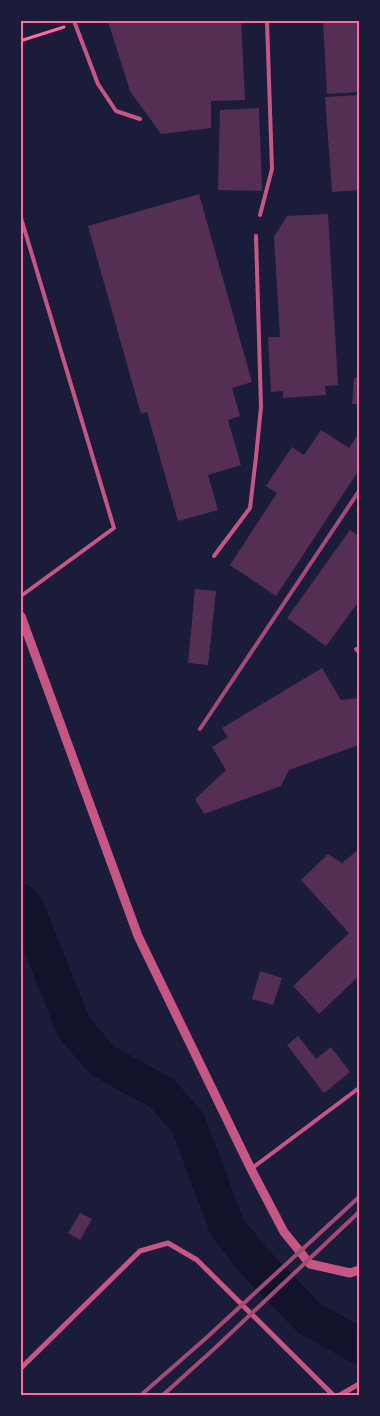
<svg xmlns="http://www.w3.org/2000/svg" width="380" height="1416" viewBox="0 0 380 1416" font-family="'Sofia Sans Condensed',sans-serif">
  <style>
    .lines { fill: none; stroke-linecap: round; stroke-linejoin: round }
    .river { stroke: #12122b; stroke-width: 36 }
    .building { fill: #542f53 }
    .path { stroke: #ff6b9d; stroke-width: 3 }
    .service { stroke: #c65784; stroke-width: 4 }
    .minor { stroke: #c65784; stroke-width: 5 }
    .tertiary { stroke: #c65784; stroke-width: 9 }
    .rail { stroke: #a44b75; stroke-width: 4 }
    .neatline { fill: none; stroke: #ff6b9d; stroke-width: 2 }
  </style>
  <rect width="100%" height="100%" fill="#1b1b3a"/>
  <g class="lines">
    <polyline class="river" points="21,902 27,910 74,1028 103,1061 162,1093 188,1123 227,1227 252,1259 309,1318 359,1346"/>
  </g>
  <g class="building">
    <polygon points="108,21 241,21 245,100 211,101 211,128 161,134 130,91"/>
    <polygon points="323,21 359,21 359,92 327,94"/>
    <polygon points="359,95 359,190 332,192 325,97"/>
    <polygon points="259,108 262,191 218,190 220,110"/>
    <polygon points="199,194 252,382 232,388 240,416 228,420 241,465 208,475 218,510 178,521 147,412 141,414 88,226"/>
    <polygon points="328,214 338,385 325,386 326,395 283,398 283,391 271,392 268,337 280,337 274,237 287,216"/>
    <polygon points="354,378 359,378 359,404 352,404"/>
    <polygon points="321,430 349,448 359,433 359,470 276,596 230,565 277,493 266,486 292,447 304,455"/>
    <polygon points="350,530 359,536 359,601 326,646 287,618"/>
    <polygon points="195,589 216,591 208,665 188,663"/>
    <polygon points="322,668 341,700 359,698 359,745 289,770 281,786 204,814 195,799 226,770 212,747 228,737 222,728"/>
    <polygon points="359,849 359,976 319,1014 293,986 349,933 301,880 328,854 342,863"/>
    <polygon points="260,971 282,978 273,1005 252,999"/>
    <polygon points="298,1036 316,1059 331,1047 350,1072 324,1093 287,1045"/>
    <polygon points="80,1213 92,1219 80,1240 68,1233"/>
  </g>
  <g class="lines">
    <polyline class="path" points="23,40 64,27"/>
    <g class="service">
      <polyline points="74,21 98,84 116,111 140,119"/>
      <polyline points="260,215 272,169 267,21"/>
      <polyline points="21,218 114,528 21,596"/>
      <polyline points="214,556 250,508 256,457 261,407 256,236"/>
      <polyline points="356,649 359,652"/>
      <polyline points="251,1169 359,1088"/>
    </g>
    <g class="minor">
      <polyline points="21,1368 140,1251 168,1243 197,1260 333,1395"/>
      <polyline points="340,1395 359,1384"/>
    </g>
    <polyline class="tertiary" points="21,616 138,936 251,1169 284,1232 310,1264 350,1273 359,1270"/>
    <g class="rail">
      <polyline points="200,729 359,491"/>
      <polyline points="141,1395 205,1339 359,1197"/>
      <polyline points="163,1395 214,1349 359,1212"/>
    </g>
  </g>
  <rect width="380" height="1416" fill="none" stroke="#1b1b3a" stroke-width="45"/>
  <rect x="22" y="22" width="336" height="1372" class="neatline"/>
</svg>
